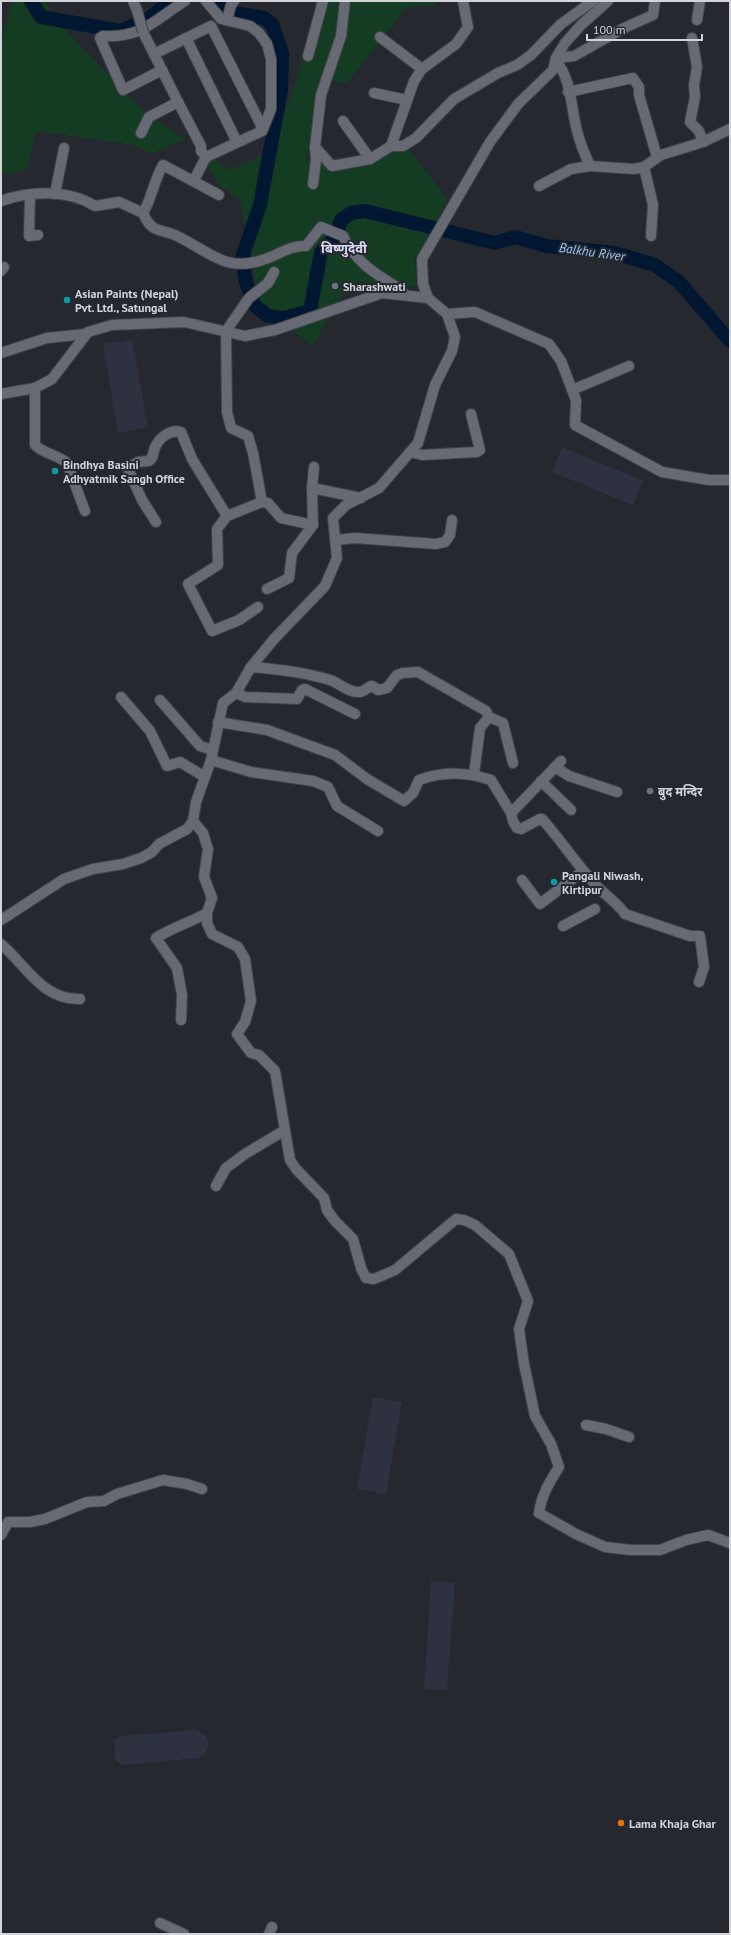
<svg xmlns="http://www.w3.org/2000/svg" width="731" height="1935" viewBox="0 0 731 1935" font-family="'PT Sans','Noto Sans Devanagari',sans-serif">
  <style>
    .built { fill: #2e313f }
    .green { fill: #143c23 }
    .lines { fill: none; stroke-linecap: round; stroke-linejoin: round }
    .river { stroke: #001731; stroke-width: 14 }
    .minor-casing { stroke: #42434a; stroke-width: 12 }
    .minor { stroke: #676973; stroke-width: 10 }
    .minor-bridge-casing { stroke: #42434a; stroke-width: 12; stroke-linecap: butt }
    .minor-bridge { stroke: #676973; stroke-width: 10 }
    .worship-dot { fill: #6b7280; stroke: #262830; stroke-width: 1.5 }
    .culture-dot { fill: #0f9aa8; stroke: #262830; stroke-width: 1.5 }
    .food-dot { fill: #e8710a; stroke: #262830; stroke-width: 1.5 }
    .labels { text-anchor: middle; dominant-baseline: central; stroke-width: 4; stroke-linejoin: round; paint-order: stroke }
    .poi-label { font-size: 12px; font-weight: bold; fill: #d3d4da; stroke: #262830; text-anchor: start }
    .neighbourhood-label { font-size: 13px; font-weight: bold; fill: #dad8f5; stroke: #262830 }
    .water-label { font-size: 13px; font-style: italic; fill: #94c3f4; stroke: #262830 }
  </style>
  <rect width="100%" height="100%" fill="#262830"/>
  <g class="built">
    <polygon points="132,340 148,427 118,433 103,344"/>
    <polygon points="562,447 643,481 633,505 552,472"/>
    <polygon points="373,1397 402,1402 386,1494 357,1489"/>
    <polygon points="431,1581 455,1583 447,1690 424,1689"/>
    <polygon points="196,1730 205,1735 209,1744 206,1753 199,1758 122,1765 115,1759 114,1741 120,1736"/>
  </g>
  <g class="green">
    <polygon points="12,1 45,1 54,19 148,115 185,139 152,154 133,145 36,131 26,171 1,174 1,43"/>
    <polygon points="314,1 435,1 435,5 407,7 347,83 325,81 306,161 410,150 447,199 433,231 415,257 416,286 342,294 313,346 261,308 240,200 219,185 207,163 212,158 229,170 270,152 317,22"/>
  </g>
  <g class="lines">
    <g class="river">
      <polyline points="31,1 41,17 120,31 147,20 170,1"/>
      <polyline points="215,1 233,13 264,18 272,24 282,53 281,90 260,205 242,258 246,282 254,305 268,316 284,318 310,311 321,252 336,236 341,220 351,213 365,211 495,243 515,237 547,246 615,253 655,265 679,282 730,341"/>
    </g>
    <g class="minor-casing">
      <g id="minor">
        <polyline points="133,1 137,10"/>
        <polyline points="206,1 221,19 250,26 259,33 267,44 271,59 271,109 263,129"/>
        <polyline points="227,20 231,5 234,1"/>
        <polyline points="697,20 700,1"/>
        <polyline points="380,37 422,69"/>
        <polyline points="186,38 237,142"/>
        <polyline points="692,38 697,67 694,85 695,97 690,122 699,131 703,142"/>
        <polyline points="154,54 211,26 260,123 262,131 206,157 201,151 201,146 178,102"/>
        <polyline points="308,56 323,1"/>
        <polyline points="556,58 574,56 624,28 653,15 655,1"/>
        <path d="M556,61C572,80 571,109 577,131C580,143 585,155 590,166L634,169L644,167L661,155L703,142L730,129"/>
        <path d="M162,70L123,90L100,38L103,36C143,38 154,20 185,1"/>
        <polyline points="568,92 633,78 639,87 639,95 657,157"/>
        <polyline points="374,93 407,100"/>
        <polyline points="343,121 370,159"/>
        <polyline points="141,133 149,117 178,102 143,32"/>
        <polyline points="391,146 403,146 416,138 454,99 498,73 517,65 531,55 561,24 593,1"/>
        <polyline points="315,147 332,166 370,159 391,146 414,81 422,69 456,44 468,27 463,1"/>
        <polyline points="644,167 653,205 651,236"/>
        <polyline points="194,180 206,157"/>
        <polyline points="313,184 316,160 315,147 321,95 341,36 345,1"/>
        <polyline points="539,186 571,169 590,166"/>
        <polyline points="55,194 64,148"/>
        <polyline points="30,195 29,236 38,235"/>
        <path d="M1,201C30,191 68,189 95,206L119,202L143,213C152,198 154,180 163,165L219,195"/>
        <path d="M143,213C153,236 161,227 179,237C213,254 227,274 268,258C281,253 292,245 306,246L321,227L343,236C355,262 377,275 400,289L405,295"/>
        <polyline points="1,271 4,267"/>
        <polyline points="428,298 423,284 422,259 490,142 518,104 553,70 556,58 565,43 581,25 608,1"/>
        <polyline points="447,314 475,312 549,344 561,361 576,400 575,425 662,472 709,480 730,480"/>
        <polyline points="1,353 47,338 86,334"/>
        <path d="M35,388V445C44,454 58,455 67,463L85,511"/>
        <polyline points="572,390 629,366"/>
        <polyline points="1,394 35,388 52,379 88,332 112,325 184,322 245,336 275,330 382,293 428,298 447,314 455,337 452,351 435,385 418,443 379,488 346,505 333,518 337,558 325,586 274,639 251,667 236,693 223,703 211,760 196,802 193,821 187,829 159,844 152,852 141,858 123,864 93,869 64,879 1,920"/>
        <polyline points="410,452 422,455 477,452 480,450 471,414"/>
        <polyline points="314,467 312,488 361,498"/>
        <polyline points="262,502 253,453 248,436 231,428 227,412 226,331 249,298 268,283 274,272"/>
        <path d="M156,522L142,500L129,471V467L138,462L149,461C153,458 153,455 154,450C158,438 170,429 181,432L192,459L227,516"/>
        <polyline points="336,540 355,538 436,544 445,542 450,535 452,520"/>
        <polyline points="267,589 289,578 292,553 313,525 312,488"/>
        <polyline points="258,607 239,620 212,631 188,584 218,565 217,529 227,516 262,502 268,503 281,518 313,525"/>
        <path d="M251,667C278,669 304,672 330,680C339,683 349,693 359,692C364,692 367,687 372,686L378,690L387,688L397,675L403,673L418,672L486,711L489,717L503,723L513,763"/>
        <polyline points="236,693 245,697 297,699 302,690 305,689 355,714"/>
        <polyline points="121,697 150,731 167,766 180,762 205,777"/>
        <polyline points="160,700 200,746 212,750"/>
        <path d="M218,722L267,730L335,755L367,779L404,801L413,793L419,780C444,771 466,772 491,780L511,813L513,821L517,828L521,829L540,819H542C560,839 575,862 593,882C602,893 618,903 625,914L690,936H700L704,967L699,982"/>
        <polyline points="211,760 251,772 313,781 328,787 337,806 378,831"/>
        <polyline points="555,767 569,776 617,792"/>
        <polyline points="474,774 480,728 489,717"/>
        <polyline points="541,781 571,810"/>
        <polyline points="511,813 561,761"/>
        <path d="M193,821L203,833L208,849L204,877L212,898L207,913V923L212,934L238,947L245,959L251,1001L245,1022L237,1034L251,1053L259,1055L275,1071L290,1160L296,1169L324,1198L327,1210L335,1221L353,1239L361,1268L366,1278L374,1279L395,1270L456,1219L464,1220L475,1225L509,1254L528,1301L519,1329L524,1364L535,1416L551,1444L559,1467C550,1481 541,1496 539,1513L576,1534L605,1547L631,1550H660L686,1540L708,1535L730,1543"/>
        <polyline points="522,880 540,904 583,871"/>
        <polyline points="563,926 595,909"/>
        <path d="M1,944C26,965 42,1000 80,999"/>
        <path d="M181,1020L182,995L177,968L156,938C173,927 189,923 207,913"/>
        <polyline points="216,1186 226,1168 245,1154 285,1130"/>
        <polyline points="586,1425 606,1429 629,1437"/>
        <polyline points="1,1535 8,1522 30,1522 45,1519 87,1502 104,1501 117,1494 163,1480 187,1484 202,1489"/>
        <polyline points="160,1923 184,1934"/>
        <polyline points="269,1934 272,1927"/>
      </g>
    </g>
    <use href="#minor" class="minor"/>
    <g class="minor-bridge-casing">
      <polyline id="minor-bridge" points="137,10 143,32"/>
    </g>
    <use href="#minor-bridge" class="minor-bridge"/>
  </g>
  <g class="worship-dot">
    <circle cx="335" cy="286" r="4"/>
    <circle cx="650" cy="791" r="4"/>
  </g>
  <g class="culture-dot">
    <circle cx="67" cy="300" r="4"/>
    <circle cx="55" cy="471" r="4"/>
    <circle cx="554" cy="882" r="4"/>
  </g>
  <circle class="food-dot" cx="621" cy="1823" r="4"/>
  <g class="labels">
    <g class="poi-label">
      <text x="343" y="286">Sharashwati</text>
      <text x="75" y="293">Asian Paints (Nepal)<tspan x="75" dy="14">Pvt. Ltd., Satungal</tspan></text>
      <text x="63" y="464">Bindhya Basini<tspan x="63" dy="14">Adhyatmik Sangh Office</tspan></text>
      <text x="658" y="791">बुद मन्दिर</text>
      <text x="562" y="875">Pangali Niwash,<tspan x="562" dy="14">Kirtipur</tspan></text>
      <text x="629" y="1823">Lama Khaja Ghar</text>
    </g>
    <g class="neighbourhood-label">
      <text x="344" y="248">बिष्णुदेवी</text>
    </g>
    <g class="water-label">
      <text transform="translate(592 252) rotate(8)">Balkhu River</text>
    </g>
  </g>
  <rect width="731" height="1935" fill="none" stroke="#d3d4da" stroke-width="4"/>
  <path d="M587 34v6h115v-6" fill="none" stroke="#d3d4da" stroke-width="2"/>
  <text x="593" y="34" font-size="12" fill="#d3d4da" stroke="#262830" stroke-width="3" paint-order="stroke">100 m</text>
</svg>
